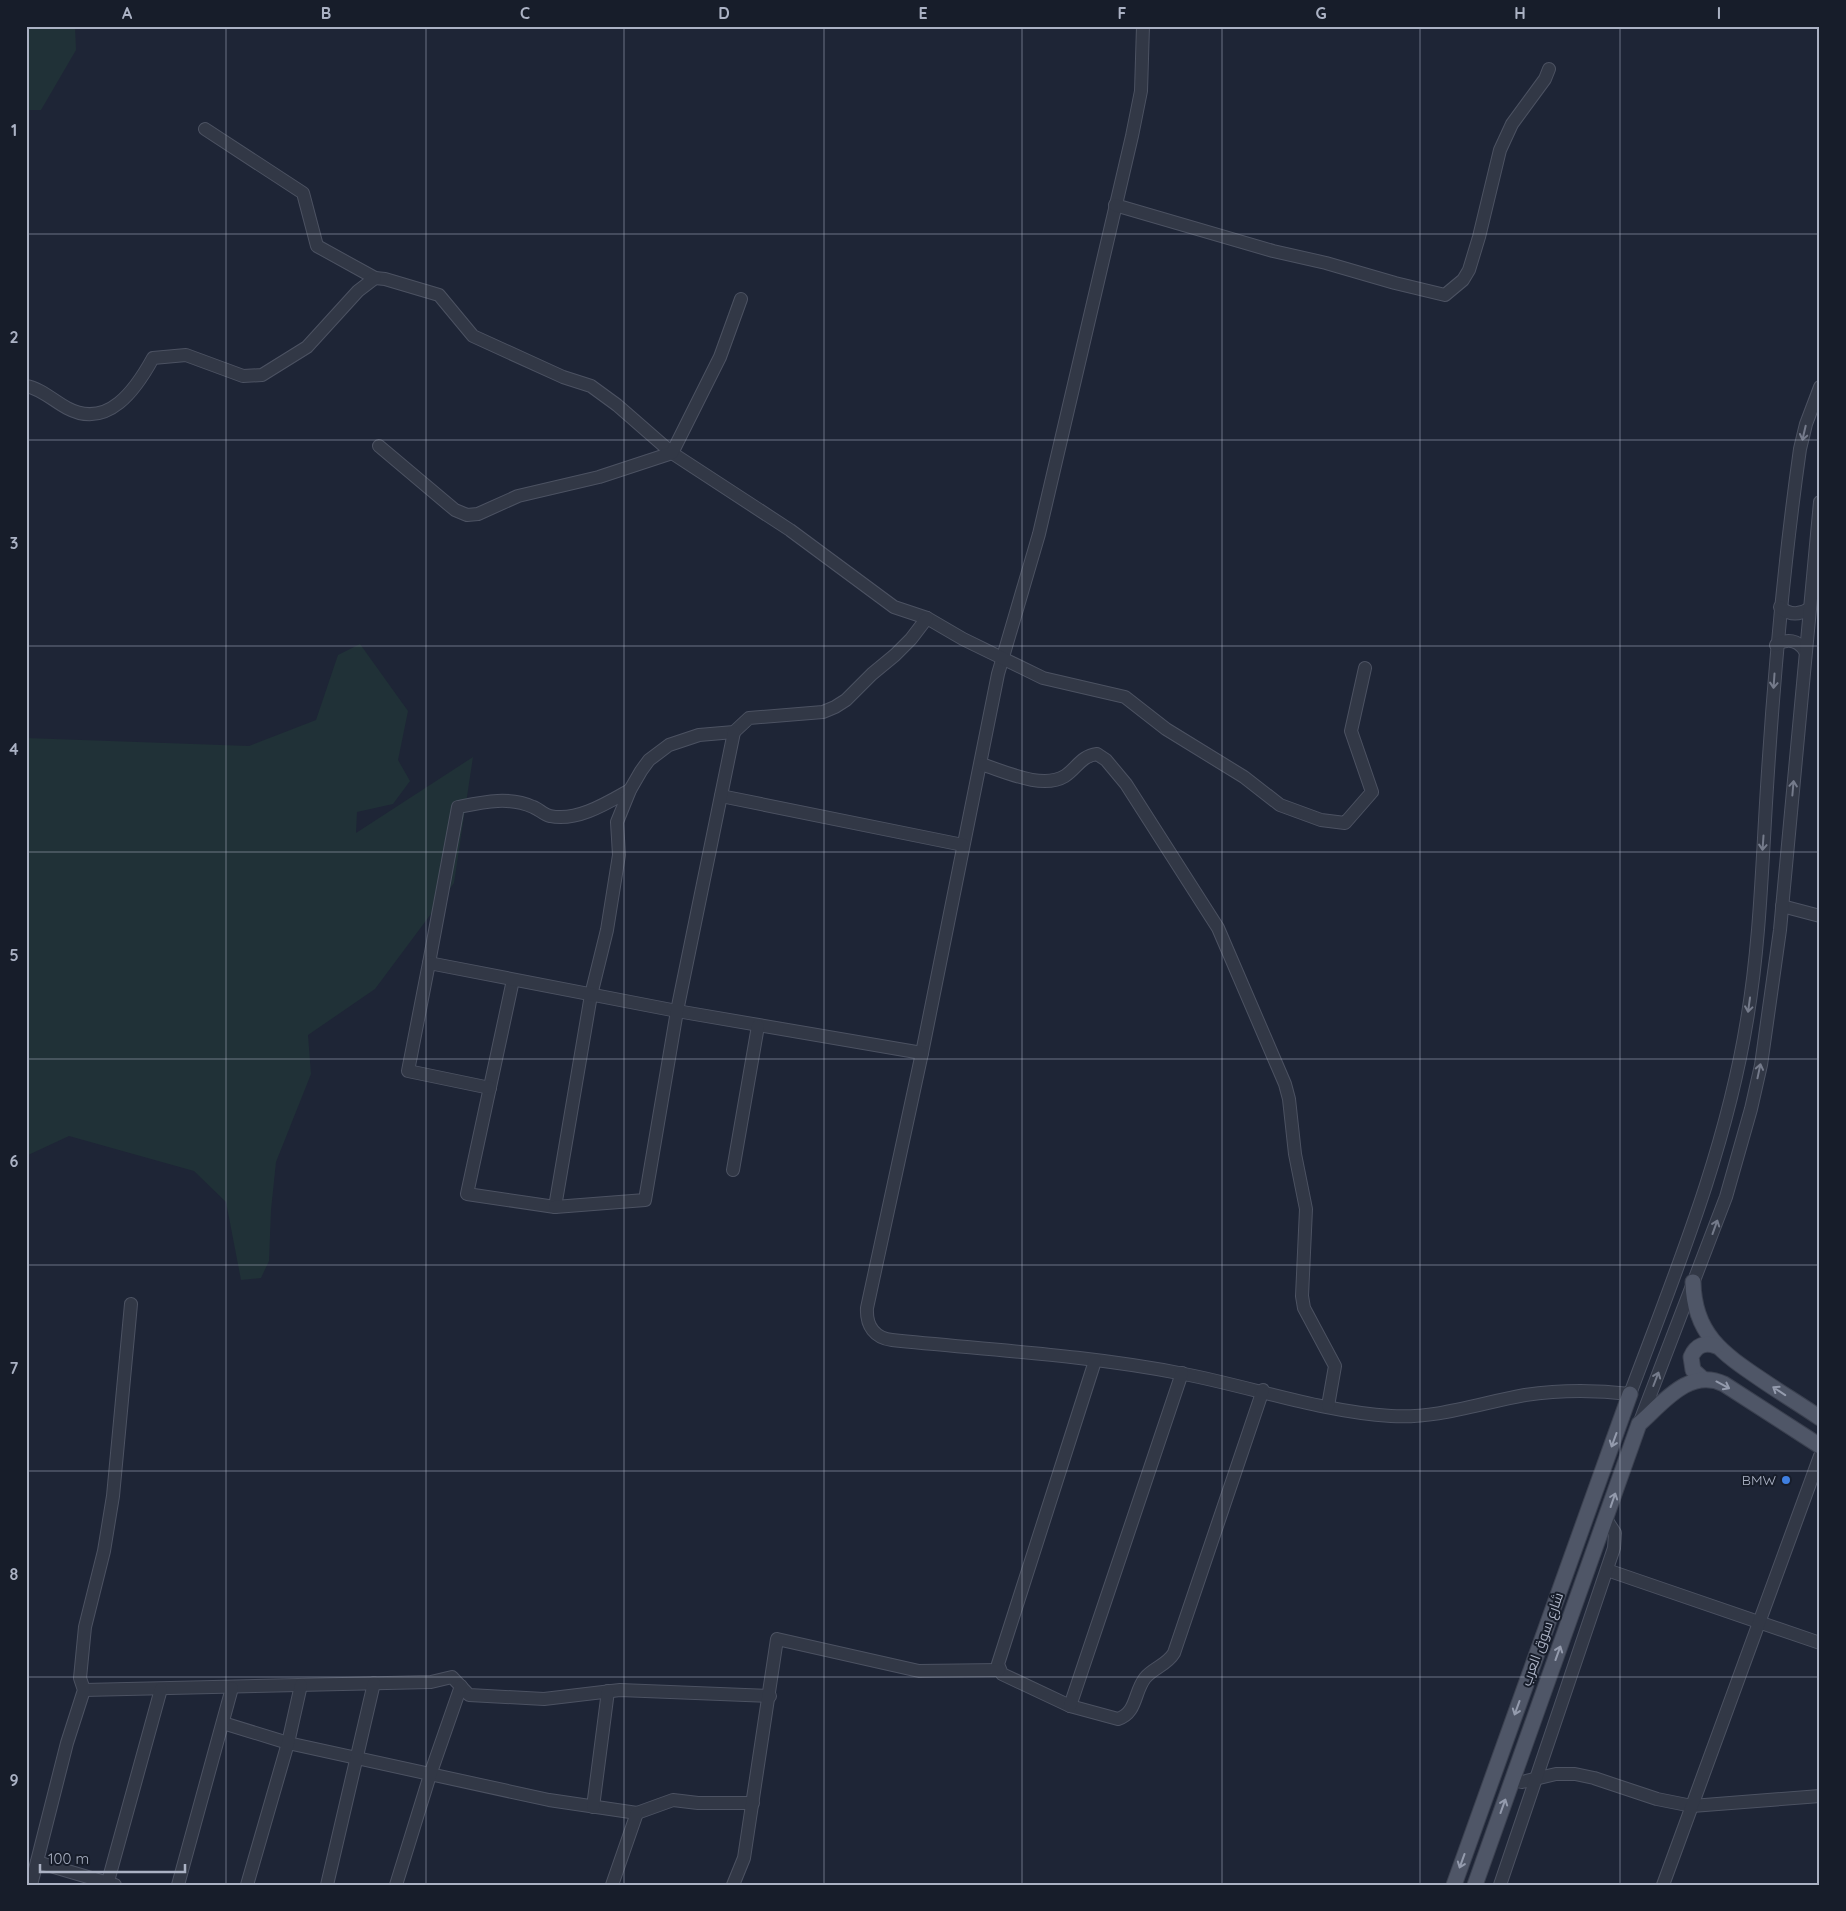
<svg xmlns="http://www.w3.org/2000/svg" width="1846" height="1911" viewBox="0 0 1846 1911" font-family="Quicksand,Cairo,sans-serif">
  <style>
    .green { fill: #203137 }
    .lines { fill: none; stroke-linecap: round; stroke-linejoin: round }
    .minor-casing { stroke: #4c5262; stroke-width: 14 }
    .major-casing { stroke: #3b4150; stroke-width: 17 }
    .minor { stroke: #323846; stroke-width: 12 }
    .major { stroke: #4f5667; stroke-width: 15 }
    .oneway { stroke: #757b8b }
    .oneway2 { stroke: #949bad }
    .grid { fill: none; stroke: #abb2c4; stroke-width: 1; stroke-opacity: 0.55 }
    .shop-dot { fill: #3f7fe0; stroke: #171d2a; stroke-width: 2 }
    .labels { text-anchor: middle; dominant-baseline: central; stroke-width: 4; stroke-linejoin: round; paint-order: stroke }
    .poi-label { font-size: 14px; fill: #abb2c4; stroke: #171d2a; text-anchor: end }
    .street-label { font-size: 14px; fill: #abb2c4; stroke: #171d2a }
    .neatline { fill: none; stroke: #abb2c4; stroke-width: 2 }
    .grid-label { font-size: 16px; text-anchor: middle; font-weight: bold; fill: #abb2c4 }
  </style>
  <rect width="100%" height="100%" fill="#1e2536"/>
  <g class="green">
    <polygon points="26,26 75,26 76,50 41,110 26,110"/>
    <polygon points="360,644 408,711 398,760 410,781 393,804 357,812 356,833 473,757 454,883 375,989 308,1035 311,1074 276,1162 271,1210 269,1261 261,1278 241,1280 226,1202 194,1171 69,1136 26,1156 26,738 249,746 316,720 338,655"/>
  </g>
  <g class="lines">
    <g class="minor-casing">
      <g id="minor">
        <path d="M1143,26L1141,91L1132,136L1039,534L998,674L922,1053L867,1308C866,1326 875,1338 892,1340C989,1350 1088,1355 1184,1374C1252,1387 1322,1412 1391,1416C1437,1419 1480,1403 1525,1395C1560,1390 1595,1390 1630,1394C1676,1271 1726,1150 1747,1020C1760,943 1762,865 1767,787C1774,674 1784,562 1800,449L1806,424L1820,387"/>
        <polyline points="205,129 303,193 317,246 375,278 385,279 439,295 473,336 563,377 591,386 617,405 672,453 790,530 894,607 927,618 963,639 1043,678 1125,697 1166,729 1244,777 1280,805 1321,820 1345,823 1372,792 1351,731 1365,668"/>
        <polyline points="1115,205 1273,251 1326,263 1395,283 1445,295 1463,280 1469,270 1479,237 1500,150 1512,124 1545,79 1549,69"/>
        <path d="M26,386C40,388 54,401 67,408C108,430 136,389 153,358L186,355L243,376L262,375L307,347L358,291L375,278"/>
        <polyline points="379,446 455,510 467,515 478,514 518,496 599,477 672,453 720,357 741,299"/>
        <path d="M1780,607C1789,615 1799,615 1809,609"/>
        <path d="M1776,645C1787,638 1798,640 1805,651"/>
        <path d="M981,764C1004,771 1042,790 1065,776C1077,768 1081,756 1097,754L1106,760L1126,784L1218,928L1285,1084L1289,1099L1295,1154L1306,1209L1302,1296L1304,1308L1335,1366L1328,1406"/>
        <polyline points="721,796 963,845"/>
        <polyline points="1782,906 1820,916"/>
        <path d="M429,963L458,807C483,802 509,796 533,807C539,809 544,815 550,816C577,822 607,803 630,790"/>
        <polyline points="513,980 467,1194 555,1207 591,995 607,930 619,855 617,822 630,790 641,771 649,760 669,745 699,735 734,732 749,718 823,712 835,707 846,700 872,674 895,655 911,639 927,618"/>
        <polyline points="490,1088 408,1071 429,963 677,1011 922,1053"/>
        <polyline points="733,1170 758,1026"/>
        <polyline points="555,1207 645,1200 677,1011 734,732"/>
        <path d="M1095,1361L998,1664L1002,1674L1070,1706L1118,1719C1137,1713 1134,1692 1145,1678C1153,1668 1167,1665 1174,1653L1263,1390"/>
        <polyline points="1639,1424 1726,1197 1751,1109 1761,1065 1780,930 1820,502"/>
        <polyline points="1607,1570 1820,1643"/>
        <polyline points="84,1690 431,1682 452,1677 469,1695 544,1699 620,1690 770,1696"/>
        <polyline points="1070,1706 1182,1373"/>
        <polyline points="223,1723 288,1743 549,1800 637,1813 673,1800 698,1803 753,1803"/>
        <polyline points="1512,1780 1522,1782 1556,1774 1575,1774 1594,1778 1657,1799 1692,1806 1820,1796"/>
        <polyline points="593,1807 608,1691"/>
        <polyline points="37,1862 115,1885"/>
        <polyline points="31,1885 67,1743 84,1690 80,1678 85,1627 104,1551 113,1496 131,1304"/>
        <polyline points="107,1885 161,1689"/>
        <polyline points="178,1885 232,1688"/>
        <polyline points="247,1885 288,1743 301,1685"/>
        <polyline points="327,1885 374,1683"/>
        <polyline points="396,1885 430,1775 461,1686"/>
        <polyline points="612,1885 637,1813"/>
        <polyline points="733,1885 744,1858 777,1639 919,1671 999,1670"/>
        <polyline points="1500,1885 1614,1548 1615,1533 1606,1519"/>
        <polyline points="1663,1885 1820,1456"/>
      </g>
    </g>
    <g class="major-casing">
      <g id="major">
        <path d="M1693,1282C1694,1334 1722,1353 1762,1380C1781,1393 1801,1405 1820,1418"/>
        <path d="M1703,1379L1693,1370L1691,1357C1696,1345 1705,1342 1716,1346"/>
        <polyline points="1454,1885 1630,1394"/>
        <path d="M1475,1885L1639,1424C1662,1404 1689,1367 1724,1384L1820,1446"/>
      </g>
    </g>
    <use href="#minor" class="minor"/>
    <use href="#major" class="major"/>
  </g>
  <defs><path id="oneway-shaft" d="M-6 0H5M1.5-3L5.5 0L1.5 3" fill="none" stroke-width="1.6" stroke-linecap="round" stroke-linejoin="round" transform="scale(1.25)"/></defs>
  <g class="oneway">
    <use href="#oneway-shaft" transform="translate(1804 433) rotate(103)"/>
    <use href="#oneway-shaft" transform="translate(1774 681) rotate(94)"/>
    <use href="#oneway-shaft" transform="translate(1793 788) rotate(-85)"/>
    <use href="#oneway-shaft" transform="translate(1763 843) rotate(94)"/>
    <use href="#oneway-shaft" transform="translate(1749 1005) rotate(98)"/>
    <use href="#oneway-shaft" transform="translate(1759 1071) rotate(-78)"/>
    <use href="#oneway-shaft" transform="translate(1715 1227) rotate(-70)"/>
    <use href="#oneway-shaft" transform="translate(1656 1379) rotate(-69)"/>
  </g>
  <g class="oneway2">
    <use href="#oneway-shaft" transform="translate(1723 1385) rotate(28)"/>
    <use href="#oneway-shaft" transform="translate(1779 1391) rotate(-146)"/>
    <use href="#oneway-shaft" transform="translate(1614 1440) rotate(110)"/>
    <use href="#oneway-shaft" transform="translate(1613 1500) rotate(-71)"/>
    <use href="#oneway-shaft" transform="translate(1558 1653) rotate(-70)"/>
    <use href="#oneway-shaft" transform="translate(1517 1708) rotate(110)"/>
    <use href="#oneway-shaft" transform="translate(1503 1806) rotate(-70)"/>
    <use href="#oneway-shaft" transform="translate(1462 1861) rotate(110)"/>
  </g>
  <path class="grid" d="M226,26V1885M426,26V1885M624,26V1885M824,26V1885M1022,26V1885M1222,26V1885M1420,26V1885M1620,26V1885M26,234H1820M26,440H1820M26,646H1820M26,852H1820M26,1059H1820M26,1265H1820M26,1471H1820M26,1677H1820"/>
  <circle class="shop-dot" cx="1786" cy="1480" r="5"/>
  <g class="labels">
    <g class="poi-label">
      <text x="1776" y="1480">BMW</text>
    </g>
    <g class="street-label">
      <text transform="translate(1542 1639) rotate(-70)">شارع سوق العرب</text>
    </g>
  </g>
  <rect width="1846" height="1911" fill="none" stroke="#171d2a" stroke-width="55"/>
  <path d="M40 1864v8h145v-8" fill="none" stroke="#abb2c4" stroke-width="2.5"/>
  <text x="48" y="1864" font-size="15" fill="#abb2c4" stroke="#171d2a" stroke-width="4" paint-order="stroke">100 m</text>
  <rect x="28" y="28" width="1790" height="1856" class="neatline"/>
  <g class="grid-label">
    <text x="127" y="19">A</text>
    <text x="326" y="19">B</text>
    <text x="525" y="19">C</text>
    <text x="724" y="19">D</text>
    <text x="923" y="19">E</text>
    <text x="1122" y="19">F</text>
    <text x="1321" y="19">G</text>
    <text x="1520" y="19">H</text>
    <text x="1719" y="19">I</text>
    <text x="14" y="136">1</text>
    <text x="14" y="343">2</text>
    <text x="14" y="549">3</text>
    <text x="14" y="755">4</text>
    <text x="14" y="961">5</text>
    <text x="14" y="1167">6</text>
    <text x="14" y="1374">7</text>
    <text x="14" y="1580">8</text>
    <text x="14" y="1786">9</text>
  </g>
</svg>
